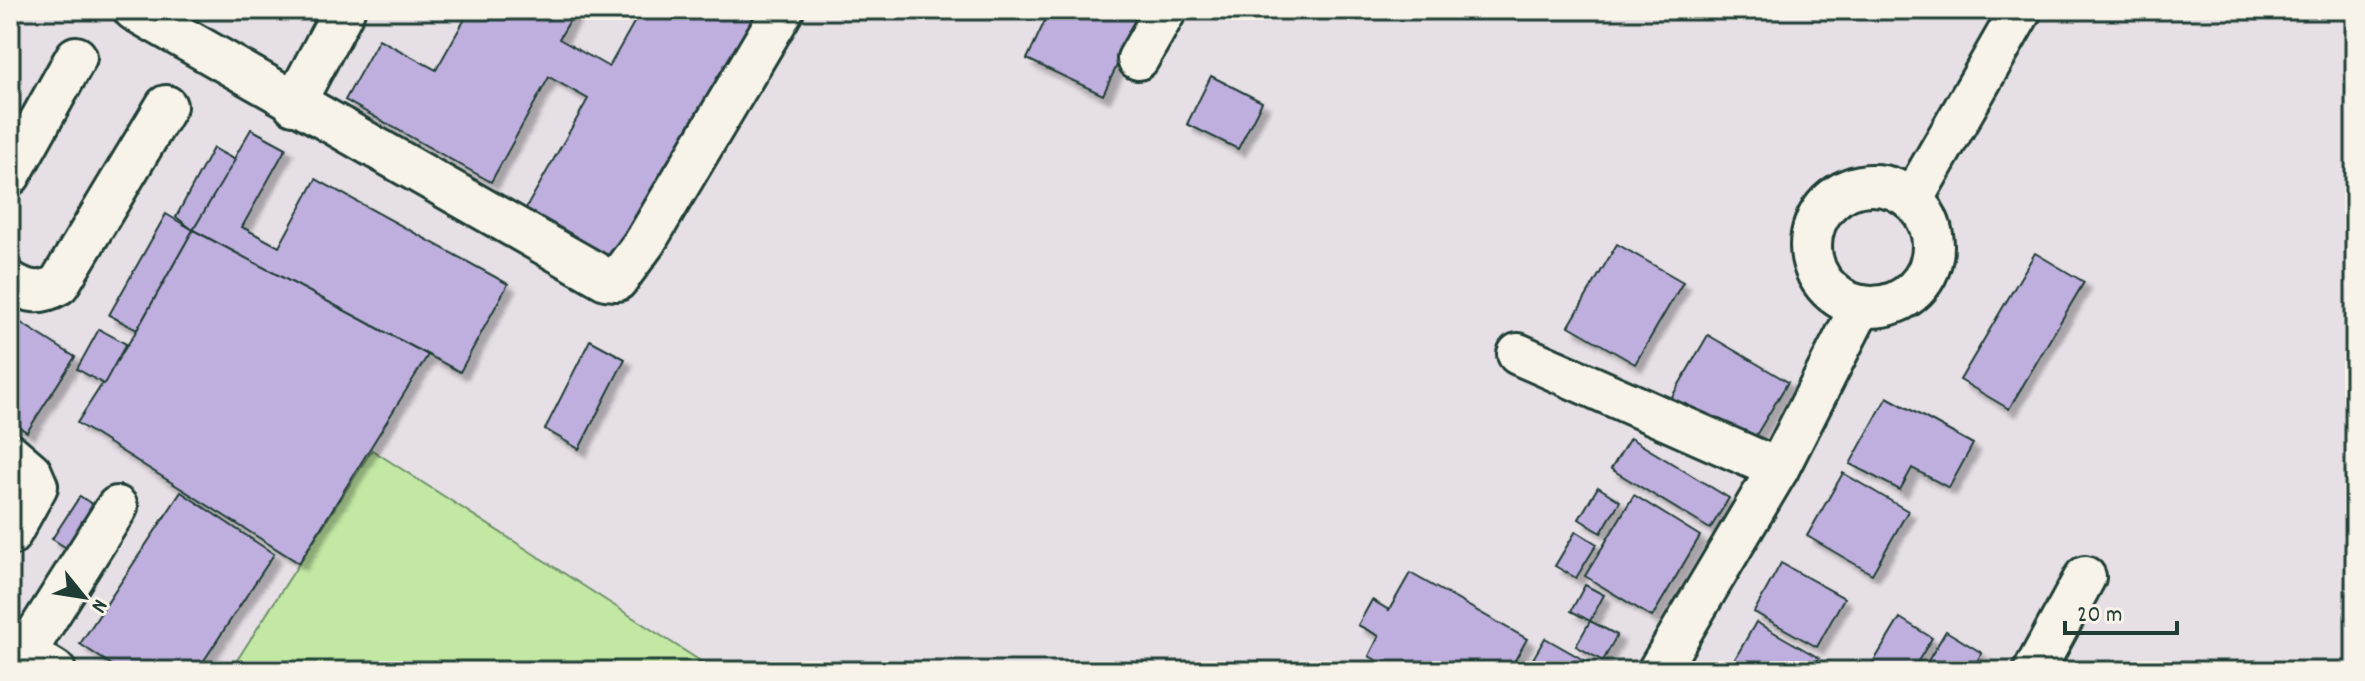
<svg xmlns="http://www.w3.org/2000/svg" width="2365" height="681" viewBox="0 0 2365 681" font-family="Dekko,sans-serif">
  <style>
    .green { fill: #c2e8a3; stroke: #70926c; stroke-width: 2 }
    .building { fill: #bfafdf; stroke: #1f3d34; stroke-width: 2; filter: url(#shadow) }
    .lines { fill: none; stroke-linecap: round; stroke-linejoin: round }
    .minor-casing { stroke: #1f3d34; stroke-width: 46 }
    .minor { stroke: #f7f3e8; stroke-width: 40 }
  </style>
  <defs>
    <filter id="shadow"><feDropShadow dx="7" dy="7" stdDeviation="2" flood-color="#0004"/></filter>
  </defs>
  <rect width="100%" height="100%" fill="#e6dfe5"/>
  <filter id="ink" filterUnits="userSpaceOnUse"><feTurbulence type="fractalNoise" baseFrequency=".0125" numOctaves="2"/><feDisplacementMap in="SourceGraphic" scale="16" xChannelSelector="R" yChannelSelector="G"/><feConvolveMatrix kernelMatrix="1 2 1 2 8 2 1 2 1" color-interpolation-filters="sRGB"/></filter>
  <g filter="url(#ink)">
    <polygon class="green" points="372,450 716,671 230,671"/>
    <g class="building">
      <polygon points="470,10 576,10 559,39 609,67 641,10 762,10 617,268 522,215 588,99 549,77 491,182 345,100 379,39 436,70"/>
      <polygon points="1050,10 1143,10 1103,95 1027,59"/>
      <polygon points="1211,76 1262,102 1238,149 1187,124"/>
      <polygon points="251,129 286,148 242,227 279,247 316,179 508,284 460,372 193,230"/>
      <polygon points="213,148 235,160 193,230 176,217"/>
      <polygon points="166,214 193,230 137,330 109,315"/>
      <polygon points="193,230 428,355 299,563 77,423 137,330"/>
      <polygon points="1617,244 1683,282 1635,364 1569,326"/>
      <polygon points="2035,253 2084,282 2009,409 1960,380"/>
      <polygon points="10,316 75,357 27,432 10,421"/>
      <polygon points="99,329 126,344 104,384 77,369"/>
      <polygon points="1708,335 1788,382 1749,447 1670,400"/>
      <polygon points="590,340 625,359 579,449 545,429"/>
      <polygon points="1887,397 1973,444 1949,488 1912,468 1900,490 1850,464"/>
      <polygon points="1630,438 1729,498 1710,529 1611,469"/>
      <polygon points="1843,473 1908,511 1872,574 1807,536"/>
      <polygon points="1598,487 1620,501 1601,533 1579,519"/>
      <polygon points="181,492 274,554 197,671 121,671 80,644"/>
      <polygon points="1634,495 1700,536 1652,617 1585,576"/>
      <polygon points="80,496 99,509 70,550 52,539"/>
      <polygon points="1576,531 1597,544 1576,578 1555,566"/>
      <polygon points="1781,563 1844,598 1817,647 1754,612"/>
      <polygon points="1410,573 1527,639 1509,671 1396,671 1369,656 1379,636 1358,625 1372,600 1389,610"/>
      <polygon points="1585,585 1604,595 1590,621 1571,611"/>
      <polygon points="1900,618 1932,638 1912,671 1868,671"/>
      <polygon points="1590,621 1617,635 1603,661 1576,646"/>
      <polygon points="1756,622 1819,658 1811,671 1728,671"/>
      <polygon points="1946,631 1982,653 1971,671 1922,671"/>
      <polygon points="1545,638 1603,671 1526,671"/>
    </g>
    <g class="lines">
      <g class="minor-casing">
        <g id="minor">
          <polyline points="134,10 606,279 617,280 645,242 783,10"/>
          <polyline points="1138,59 1166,10"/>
          <polyline points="294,104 344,10"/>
          <polyline points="10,175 76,57"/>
          <circle cx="1872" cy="246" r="61"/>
          <polyline points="1912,200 2021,10"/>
          <path d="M10,282C29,293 40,295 59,284L166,106"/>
          <polyline points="1518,354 1778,469"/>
          <polyline points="10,454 31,472 37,486 10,535"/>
          <polyline points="10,643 55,671"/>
          <polyline points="25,653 117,507"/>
          <polyline points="1658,671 1778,469 1861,306"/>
          <polyline points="2034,671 2085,577"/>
        </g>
      </g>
      <use href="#minor" class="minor"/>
    </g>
  </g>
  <rect width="2365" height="681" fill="none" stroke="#f7f3e8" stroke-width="40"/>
  <rect x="20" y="20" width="2325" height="641" fill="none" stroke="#1f3d34" stroke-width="3" filter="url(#ink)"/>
  <g transform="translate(84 597) rotate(120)" stroke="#f7f3e8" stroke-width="6" paint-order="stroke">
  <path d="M0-6L14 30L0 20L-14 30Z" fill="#1f3d34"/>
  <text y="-12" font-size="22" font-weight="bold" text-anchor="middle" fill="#1f3d34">N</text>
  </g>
  <path d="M2065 621v12h112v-12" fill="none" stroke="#1f3d34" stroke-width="4"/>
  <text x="2077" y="621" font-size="24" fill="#1f3d34" stroke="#f7f3e8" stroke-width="6" paint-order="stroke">20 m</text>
</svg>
